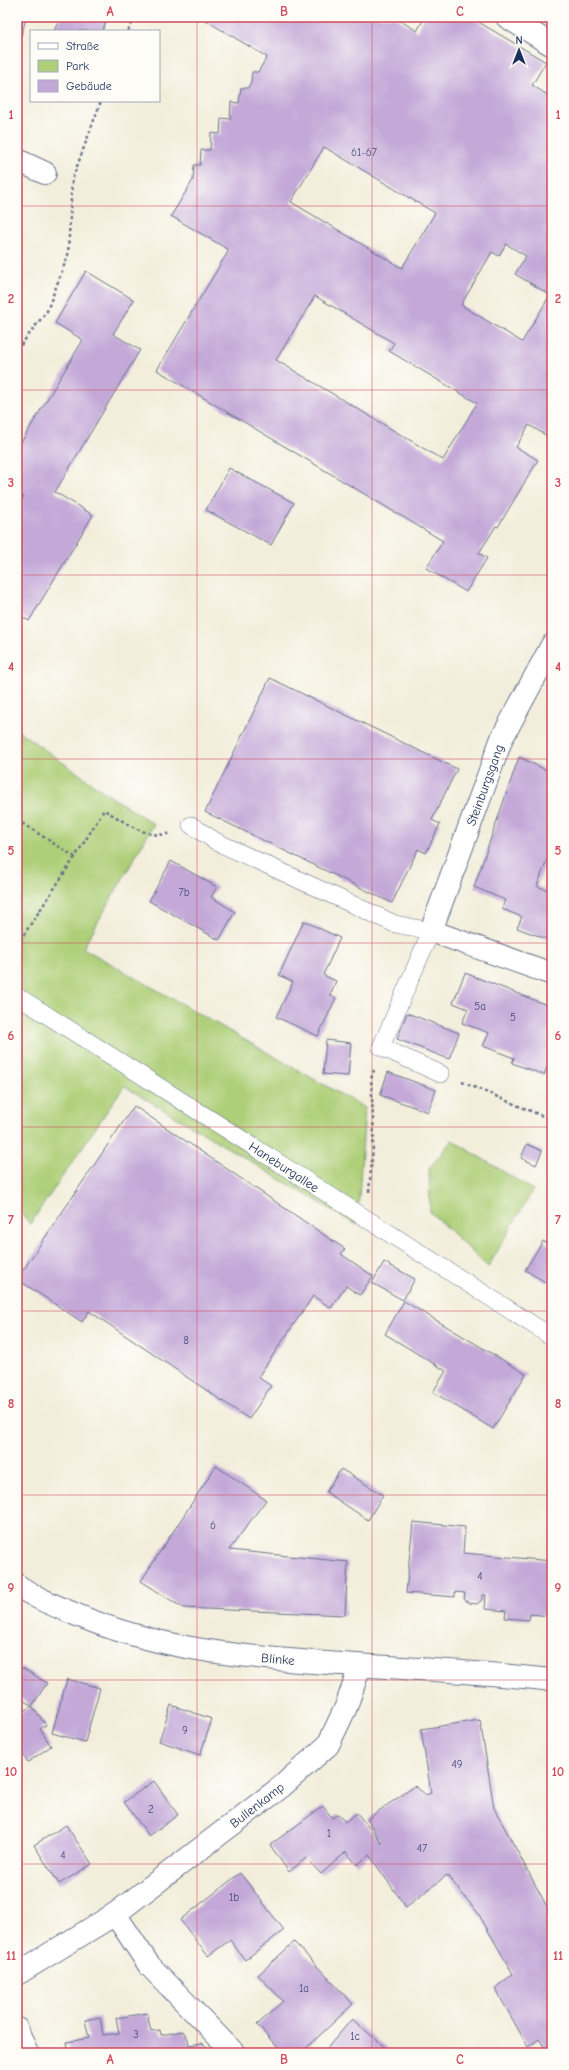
<svg xmlns="http://www.w3.org/2000/svg" width="569" height="2070" viewBox="0 0 569 2070" font-family="'Comic Neue',sans-serif">
  <style>
    .green { fill: #aecf78; stroke: #647f6b }
    .building { fill: #c3a8d8; fill-rule: evenodd }
    .lines { fill: none; stroke-linecap: round; stroke-linejoin: round }
    .service-casing { stroke: #67728a; stroke-width: 18 }
    .minor-casing { stroke: #67728a; stroke-width: 24 }
    .tertiary-casing { stroke: #67728a; stroke-width: 24 }
    .path { stroke: #67728a; stroke-width: 2.5; stroke-dasharray: 3 3; stroke-linecap: butt }
    .service { stroke: #fff; stroke-width: 17 }
    .minor { stroke: #fff; stroke-width: 22 }
    .tertiary { stroke: #fff; stroke-width: 22 }
    .grid { fill: none; stroke: #d1495b; stroke-width: 1; stroke-opacity: 0.55 }
    .labels { text-anchor: middle; dominant-baseline: central; stroke-width: 3.5; stroke-linejoin: round; paint-order: stroke }
    .number-label { font-size: 11px; fill: #454d7c }
    .street-label { font-size: 13px; fill: #1b2f5e; stroke: #fdfcf7 }
    .neatline { fill: none; stroke: #d1495b; stroke-width: 1.5 }
    .grid-label { font-size: 13px; text-anchor: middle; font-weight: bold; fill: #d1495b }
  </style>
  <rect width="100%" height="100%" fill="#fdfcf7"/>
  <filter id="ink" filterUnits="userSpaceOnUse"><feTurbulence type="fractalNoise" baseFrequency=".025" numOctaves="2"/><feDisplacementMap in="SourceGraphic" scale="8" xChannelSelector="R" yChannelSelector="G"/><feConvolveMatrix kernelMatrix="1 2 1 2 8 2 1 2 1" color-interpolation-filters="sRGB"/></filter>
  <filter id="wash" filterUnits="userSpaceOnUse"><feTurbulence type="fractalNoise" baseFrequency=".012" numOctaves="4" result="noise"/><feDisplacementMap in="SourceGraphic" scale="16" xChannelSelector="R" yChannelSelector="G"/><feGaussianBlur stdDeviation="0.9" result="paint"/><feColorMatrix in="noise" values="0 0 0 0 0 0 0 0 0 0 0 0 0 0 0 0 0 1.4 0 .05"/><feComposite in="paint" operator="in"/></filter>
  <g filter="url(#wash)">
    <rect width="100%" height="100%" fill="#f3eedb"/>
    <g class="green">
      <polygon points="17,730 113,798 154,824 83,948 365,1108 357,1225 124,1086 30,1224 17,1208"/>
      <polygon points="452,1140 533,1190 488,1267 430,1212 429,1169"/>
    </g>
    <g id="blocks">
      <g class="building">
        <polygon points="17,17 26,19 17,49"/>
        <polygon points="60,17 108,17 102,31 54,31"/>
        <path d="M200,17H394L417,31L425,17H470L546,62L532,85L552,98V439L529,425L516,447L538,460L498,527L496,526L479,553L487,558L466,592L426,568L443,541L157,370L229,250L171,216L193,180L194,165H200L201,150H210L211,133L220,134L221,118L230,119L231,102L239,103L241,88H248L251,82L252,72H258L267,57ZM324,147L435,213L402,268L291,202ZM506,244L526,256L515,274L550,295L522,342L461,305L492,252L499,256ZM315,296L394,343L389,351L477,403L443,460L276,360Z"/>
        <polygon points="86,271 134,300 113,334 140,350 55,492 93,515 29,621 17,614 17,509 24,497 17,493 17,449 83,340 55,323"/>
        <polygon points="229,468 294,503 271,545 206,510"/>
        <polygon points="270,678 457,769 432,820 440,824 426,853 418,849 392,903 205,812"/>
        <polygon points="519,757 552,773 552,847 537,886 552,892 552,941 517,928 522,917 502,909 505,900 474,887"/>
        <polygon points="171,861 217,887 211,897 235,912 219,940 149,901"/>
        <polygon points="304,921 340,938 323,975 336,981 330,995 336,998 318,1036 276,1017 293,982 279,975"/>
        <polygon points="465,973 552,1007 552,1060 550,1059 544,1075 512,1063 514,1058 483,1046 489,1033 462,1023 468,1009 453,1003"/>
        <polygon points="407,1013 459,1033 449,1059 397,1039"/>
        <polygon points="326,1040 351,1043 348,1076 323,1074"/>
        <polygon points="388,1072 436,1090 428,1112 380,1095"/>
        <polygon points="134,1106 345,1249 341,1254 373,1276 360,1295 346,1286 331,1308 313,1296 258,1377 271,1386 249,1419 89,1311 82,1322 17,1279"/>
        <polygon points="527,1144 542,1151 536,1165 521,1158"/>
        <polygon points="543,1241 552,1246 552,1274 547,1283 525,1270"/>
        <polygon points="384,1262 415,1279 403,1300 372,1283"/>
        <polygon points="404,1301 526,1374 493,1429 433,1392 446,1371 385,1334"/>
        <polygon points="216,1466 266,1500 229,1550 348,1562 345,1615 183,1608 141,1581"/>
        <polygon points="341,1469 383,1495 368,1520 326,1492"/>
        <polygon points="413,1522 465,1527 463,1553 552,1561 550,1616 530,1614 529,1620 505,1618 506,1611 485,1609 486,1595 482,1595 482,1600 477,1604 469,1603 464,1599 465,1593 455,1592 455,1597 406,1593"/>
        <polygon points="21,1667 47,1683 32,1706 46,1725 40,1729 51,1746 28,1762 17,1746 17,1716 32,1706 17,1696 17,1673"/>
        <polygon points="67,1679 100,1688 85,1742 52,1733"/>
        <polygon points="171,1705 212,1719 200,1755 159,1741"/>
        <polygon points="480,1720 494,1808 552,1916 552,2053 548,2053 539,2039 528,2047 495,1988 513,1974 478,1913 447,1875 406,1907 369,1855 357,1865 346,1852 321,1874 306,1858 289,1872 270,1845 323,1806 332,1818 338,1814 345,1822 357,1813 382,1844 367,1819 415,1786 426,1795 431,1793 421,1729"/>
        <polygon points="154,1781 178,1815 149,1836 124,1802"/>
        <polygon points="66,1825 92,1864 59,1884 34,1845"/>
        <polygon points="240,1873 284,1930 245,1960 230,1940 208,1956 180,1920"/>
        <polygon points="294,1942 353,2004 301,2053 283,2053 257,2025 283,2001 258,1975"/>
        <polygon points="147,2013 151,2031 160,2030 161,2035 183,2031 188,2039 189,2045 202,2043 208,2048 209,2053 69,2053 67,2042 89,2038 85,2020 100,2017 103,2035 119,2033 116,2018"/>
        <polygon points="352,2019 392,2053 323,2053"/>
      </g>
    </g>
  </g>
  <g filter="url(#ink)">
    <use href="#blocks" fill-opacity="0" stroke="#67728a" stroke-width="1"/>
    <g class="lines">
      <g class="service-casing">
        <g id="service">
          <polyline points="191,825 217,842 395,924 431,931 381,1047 441,1074"/>
          <polyline points="17,996 552,1337"/>
        </g>
      </g>
      <g class="minor-casing">
        <g id="minor">
          <polyline points="507,17 552,45"/>
          <polyline points="17,160 45,173"/>
          <polyline points="552,645 502,738 431,931 552,974"/>
          <polyline points="115,1914 149,1965 234,2053"/>
          <polyline points="17,1974 115,1914 281,1787 328,1745 346,1707 360,1666"/>
          <polyline points="17,2029 27,2053"/>
        </g>
      </g>
      <g class="tertiary-casing">
        <path id="tertiary" d="M17,1585C35,1598 56,1606 77,1615C152,1647 232,1656 313,1662C393,1668 473,1671 552,1680"/>
      </g>
      <g class="path">
        <polyline points="128,31 135,17"/>
        <polyline points="17,350 47,311 68,255 72,180 101,101"/>
        <path d="M17,820L75,857L104,810C123,820 148,841 170,833"/>
        <polyline points="17,945 75,857"/>
        <polyline points="462,1082 552,1120"/>
        <polyline points="369,1192 374,1136 371,1079 374,1070"/>
      </g>
      <use href="#service" class="service"/>
      <use href="#minor" class="minor"/>
      <use href="#tertiary" class="tertiary"/>
    </g>
  </g>
  <path class="grid" d="M197,17V2053M372,17V2053M17,206H552M17,390H552M17,575H552M17,759H552M17,943H552M17,1127H552M17,1311H552M17,1495H552M17,1680H552M17,1864H552"/>
  <g class="labels">
    <g class="number-label">
      <text x="364" y="152">61-67</text>
      <text x="184" y="892">7b</text>
      <text x="480" y="1006">5a</text>
      <text x="513" y="1017">5</text>
      <text x="186" y="1340">8</text>
      <text x="213" y="1525">6</text>
      <text x="480" y="1576">4</text>
      <text x="185" y="1730">9</text>
      <text x="457" y="1764">49</text>
      <text x="151" y="1809">2</text>
      <text x="329" y="1833">1</text>
      <text x="422" y="1848">47</text>
      <text x="63" y="1855">4</text>
      <text x="234" y="1897">1b</text>
      <text x="304" y="1988">1a</text>
      <text x="136" y="2034">3</text>
      <text x="355" y="2036">1c</text>
    </g>
    <g class="street-label">
      <text transform="translate(485 785) rotate(-70)">Steinburgsgang</text>
      <text transform="translate(284 1167) rotate(33)">Haneburgallee</text>
      <text transform="translate(278 1659) rotate(5)">Blinke</text>
      <text transform="translate(257 1805) rotate(-38)">Bullenkamp</text>
    </g>
  </g>
  <rect width="569" height="2070" fill="none" stroke="#fdfcf7" stroke-width="44"/>
  <rect x="30" y="30" width="130" height="72" fill="#fdfcf7" stroke="#a3aaba"/>
  <rect x="38" y="43" width="20" height="6" fill="#ffffff" stroke="#a3aaba"/>
  <text x="66" y="50" font-size="12" fill="#1b2f5e">Straße</text>
  <rect x="38" y="60" width="20" height="12" fill="#aecf78" stroke="#a3aaba"/>
  <text x="66" y="70" font-size="12" fill="#1b2f5e">Park</text>
  <rect x="38" y="80" width="20" height="12" fill="#c3a8d8" stroke="#a3aaba"/>
  <text x="66" y="90" font-size="12" fill="#1b2f5e">Gebäude</text>
  <g transform="translate(519 50)" stroke="#fdfcf7" stroke-width="3" paint-order="stroke">
  <path d="M0-3L7 15L0 10L-7 15Z" fill="#1b2f5e"/>
  <text y="-6" font-size="11" font-weight="bold" text-anchor="middle" fill="#1b2f5e">N</text>
  </g>
  <rect x="22" y="22" width="525" height="2026" class="neatline"/>
  <g class="grid-label">
    <text x="110" y="16">A</text>
    <text x="284" y="16">B</text>
    <text x="460" y="16">C</text>
    <text x="11" y="119">1</text>
    <text x="558" y="119">1</text>
    <text x="11" y="303">2</text>
    <text x="558" y="303">2</text>
    <text x="11" y="487">3</text>
    <text x="558" y="487">3</text>
    <text x="11" y="671">4</text>
    <text x="558" y="671">4</text>
    <text x="11" y="855">5</text>
    <text x="558" y="855">5</text>
    <text x="11" y="1040">6</text>
    <text x="558" y="1040">6</text>
    <text x="11" y="1224">7</text>
    <text x="558" y="1224">7</text>
    <text x="11" y="1408">8</text>
    <text x="558" y="1408">8</text>
    <text x="11" y="1592">9</text>
    <text x="558" y="1592">9</text>
    <text x="11" y="1776">10</text>
    <text x="558" y="1776">10</text>
    <text x="11" y="1960">11</text>
    <text x="558" y="1960">11</text>
    <text x="110" y="2064">A</text>
    <text x="284" y="2064">B</text>
    <text x="460" y="2064">C</text>
  </g>
</svg>
